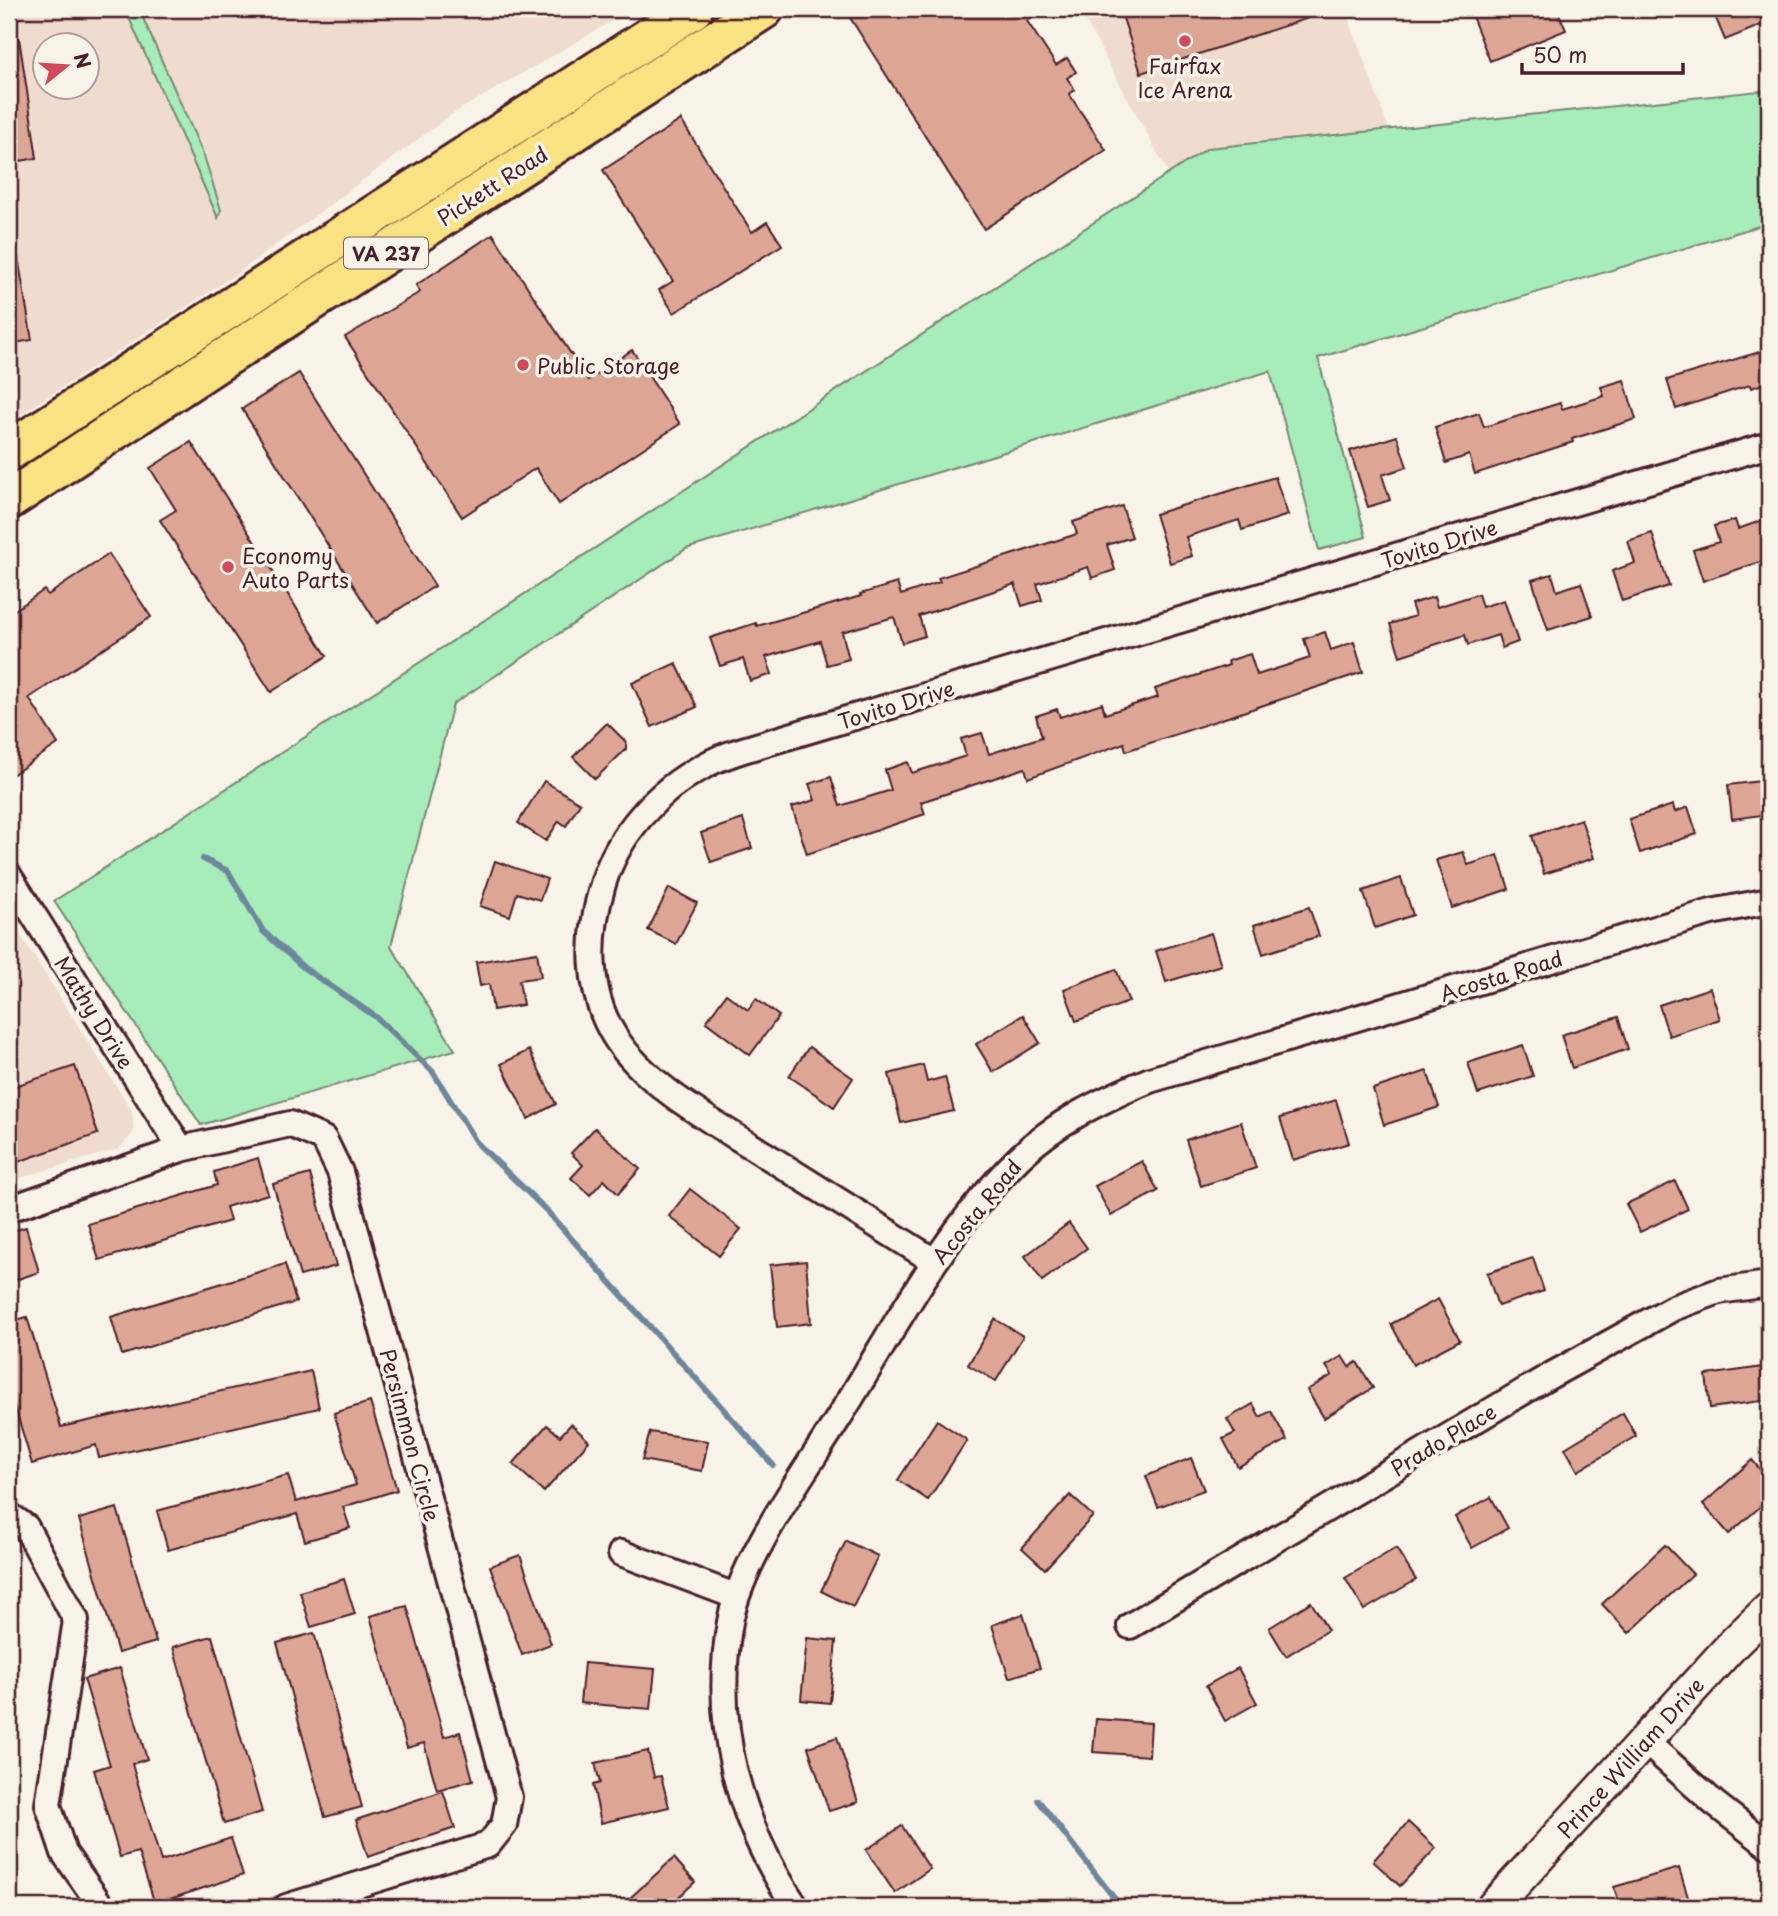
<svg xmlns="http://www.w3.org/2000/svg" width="1778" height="1916" viewBox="0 0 1778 1916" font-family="'Playpen Sans',sans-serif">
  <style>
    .built { fill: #efdccf; fill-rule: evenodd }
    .green { fill: #a6edba; stroke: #788672; stroke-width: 2 }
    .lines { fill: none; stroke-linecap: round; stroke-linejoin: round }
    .stream { stroke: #6d869b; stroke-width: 6 }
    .building { fill: #dda694; stroke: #4a1f2b; stroke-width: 2 }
    .minor-casing { stroke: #4a1f2b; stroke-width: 30 }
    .tertiary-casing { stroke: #4a1f2b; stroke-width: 37 }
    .primary-casing { stroke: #4a1f2b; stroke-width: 44 }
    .minor { stroke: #f7f3e8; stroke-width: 24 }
    .tertiary { stroke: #f7f3e8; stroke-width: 32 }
    .primary { stroke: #f8e281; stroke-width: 38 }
    .poi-dot { fill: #d1495b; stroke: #f7f3e8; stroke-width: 2.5 }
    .labels { text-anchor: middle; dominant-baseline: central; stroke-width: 7; stroke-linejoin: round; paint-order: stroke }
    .shield { fill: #f7f3e8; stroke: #7e5f64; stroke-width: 2 }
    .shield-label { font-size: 19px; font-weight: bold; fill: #4a1f2b }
    .poi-label { font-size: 21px; fill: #4a1f2b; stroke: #f7f3e8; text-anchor: start }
    .street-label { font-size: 21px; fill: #4a1f2b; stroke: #f7f3e8 }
  </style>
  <rect width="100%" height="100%" fill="#f7f3e8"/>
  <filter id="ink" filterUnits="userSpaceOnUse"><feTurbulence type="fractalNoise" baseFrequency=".0143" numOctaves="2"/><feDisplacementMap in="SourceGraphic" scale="14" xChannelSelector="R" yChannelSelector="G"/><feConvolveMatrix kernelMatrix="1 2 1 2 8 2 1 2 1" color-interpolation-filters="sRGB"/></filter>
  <g filter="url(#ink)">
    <g class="built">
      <path d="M9,9H633L452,114L241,271L9,422ZM46,46H88V88H46Z"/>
      <polygon points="1079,9 1345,9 1390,132 1169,174"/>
      <polygon points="16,928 132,1111 134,1132 119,1149 9,1181 9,933"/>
    </g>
    <g class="green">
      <polygon points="125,9 139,9 204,156 221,210 218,218"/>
      <polygon points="1769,90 1769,223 1318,358 1366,537 1319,550 1270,371 686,549 453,704 391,946 455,1050 201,1125 54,901 1208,148"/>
    </g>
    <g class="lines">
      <g class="stream">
        <polyline points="203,859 228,871 263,931 304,968 376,1017 433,1072 476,1142 545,1209 773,1465"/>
        <polyline points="1038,1800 1121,1907"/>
      </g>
    </g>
    <g class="building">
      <polygon points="859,9 1046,9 1027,21 1056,65 1067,58 1076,72 1067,78 1075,90 1069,94 1106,150 984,229 849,16"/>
      <polygon points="1120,9 1327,9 1327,12 1141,73"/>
      <polygon points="1469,9 1557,9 1566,30 1490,61"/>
      <polygon points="1712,9 1769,9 1769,22 1725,40"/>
      <polygon points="19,38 37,158 9,163 9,39"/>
      <polygon points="681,120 752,232 767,222 782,245 674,313 659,290 673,281 603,170"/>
      <polygon points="493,234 588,380 632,350 680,424 559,504 536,468 462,517 345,337 420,292 416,285"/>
      <polygon points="18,257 32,340 9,344 9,258"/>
      <polygon points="1769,349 1769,382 1751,388 1750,385 1676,409 1667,380"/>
      <polygon points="299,373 435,586 377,623 242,409"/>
      <polygon points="1624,380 1636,419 1572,439 1573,442 1475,474 1469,455 1446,463 1435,427 1479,413 1484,427 1560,403 1562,409 1604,396 1601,387"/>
      <polygon points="1397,436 1407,467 1382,475 1390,500 1368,507 1350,451"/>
      <polygon points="191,442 327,656 271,692 160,520 176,510 150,468"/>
      <polygon points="1275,477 1288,515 1242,530 1239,520 1186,537 1192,556 1170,563 1155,514"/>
      <polygon points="1122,506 1132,537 1107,545 1115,570 1092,578 1088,567 1037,584 1042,600 1022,606 1015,584 919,616 925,636 902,643 894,617 842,632 849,659 827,665 820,641 766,657 772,674 750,681 743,659 720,666 710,638 756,623 757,626 861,596 860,594 897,583 901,595 940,582 938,578 1077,534 1073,522"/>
      <polygon points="1769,518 1769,559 1703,581 1693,550 1719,542 1714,526 1735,520 1738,529"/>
      <polygon points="1652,533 1669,586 1622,601 1612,571 1635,563 1628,541"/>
      <polygon points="109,554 151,617 29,698 58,744 9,777 9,614 44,590 48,595"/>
      <polygon points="1552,574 1557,591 1581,583 1592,616 1548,630 1532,580"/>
      <polygon points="1478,594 1482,607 1504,600 1518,642 1502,648 1498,635 1468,645 1465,635 1400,656 1390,624 1415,616 1411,604 1434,597 1437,607"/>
      <polygon points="1325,632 1331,650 1354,642 1363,672 1126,751 1124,743 1028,778 1025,768 921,802 925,814 807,854 792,807 815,800 809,784 831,777 840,806 891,790 885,770 908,762 912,773 966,756 961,739 982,733 989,754 1042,737 1036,716 1057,709 1060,717 1102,703 1105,714 1158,697 1155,689 1229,665 1228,661 1250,654 1257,675 1310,658 1304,639"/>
      <polygon points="676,663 697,707 652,727 632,683"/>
      <polygon points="607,723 626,742 626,749 595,779 573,757"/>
      <polygon points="1769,780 1769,814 1732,819 1728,785"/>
      <polygon points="544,781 580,803 566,826 559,821 546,841 518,823"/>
      <polygon points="1673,805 1675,812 1688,807 1697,834 1640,853 1629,819"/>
      <polygon points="743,819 752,848 711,862 701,833"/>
      <polygon points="1581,819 1594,858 1544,874 1532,836"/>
      <polygon points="1463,852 1468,865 1498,855 1509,889 1452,908 1436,860"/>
      <polygon points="495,861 547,879 540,900 517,893 510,916 480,906"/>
      <polygon points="1401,878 1413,915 1375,928 1363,891"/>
      <polygon points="669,888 697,903 676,944 648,930"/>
      <polygon points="1309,907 1319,936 1263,954 1254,925"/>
      <polygon points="1211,933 1221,965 1166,982 1156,951"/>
      <polygon points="537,952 541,977 519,980 523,1005 493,1010 489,984 480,986 476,962"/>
      <polygon points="1116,969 1129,1002 1076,1021 1064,989"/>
      <polygon points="1710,988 1720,1019 1669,1036 1659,1005"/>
      <polygon points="726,994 748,1010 756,999 779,1016 750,1055 706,1022"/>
      <polygon points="1023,1015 1040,1043 993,1072 976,1044"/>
      <polygon points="1618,1017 1628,1049 1572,1068 1561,1035"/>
      <polygon points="1523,1045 1533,1076 1478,1094 1468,1063"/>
      <polygon points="809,1047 853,1078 834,1107 789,1076"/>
      <polygon points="529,1050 556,1104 528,1119 501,1064"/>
      <polygon points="923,1065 927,1082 945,1077 954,1111 901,1123 889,1074"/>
      <polygon points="75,1066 98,1134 9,1165 9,1088"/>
      <polygon points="1427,1071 1439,1107 1384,1125 1373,1089"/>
      <polygon points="1336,1100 1349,1143 1293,1160 1280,1118"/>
      <polygon points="1241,1122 1256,1168 1201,1186 1186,1140"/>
      <polygon points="595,1128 640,1169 618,1194 604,1180 590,1195 571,1178 583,1165 571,1153"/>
      <polygon points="258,1158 268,1194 226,1207 230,1221 99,1260 88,1224 217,1185 214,1172"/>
      <polygon points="1142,1161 1158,1191 1111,1216 1095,1186"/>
      <polygon points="310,1174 336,1266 300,1276 273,1184"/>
      <polygon points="1675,1181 1688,1209 1640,1232 1626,1204"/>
      <polygon points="690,1189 741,1229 719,1256 669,1216"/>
      <polygon points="1069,1223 1087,1248 1042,1281 1025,1256"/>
      <polygon points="26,1227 39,1272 9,1282 9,1232"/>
      <polygon points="1533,1258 1544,1291 1498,1306 1487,1273"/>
      <polygon points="806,1261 811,1323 777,1327 770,1265"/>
      <polygon points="285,1264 296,1302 122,1355 111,1317"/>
      <polygon points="1438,1299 1460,1340 1413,1365 1391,1324"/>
      <polygon points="27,1317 61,1427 311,1371 319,1408 99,1458 96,1445 32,1464 9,1387 9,1322"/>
      <polygon points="995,1319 1023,1336 996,1381 968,1365"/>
      <polygon points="1342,1356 1349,1367 1357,1362 1373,1388 1324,1418 1307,1390 1332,1375 1326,1366"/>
      <polygon points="1763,1367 1768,1400 1710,1408 1706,1375"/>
      <polygon points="370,1402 397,1490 343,1507 350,1528 305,1541 297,1514 168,1550 157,1511 288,1475 296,1502 356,1485 334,1413"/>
      <polygon points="1253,1404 1260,1417 1271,1411 1287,1440 1238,1467 1223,1439 1235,1433 1227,1419"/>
      <polygon points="1623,1413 1636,1436 1578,1471 1565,1448"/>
      <polygon points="937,1420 967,1440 928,1500 898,1480"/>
      <polygon points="571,1424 589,1441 544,1492 513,1464 547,1425 560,1436"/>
      <polygon points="650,1432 708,1441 702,1471 642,1460"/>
      <polygon points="1191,1458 1204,1490 1158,1507 1146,1476"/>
      <polygon points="1752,1460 1769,1480 1769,1499 1729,1534 1703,1504"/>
      <polygon points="1070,1495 1093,1516 1045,1569 1022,1548"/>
      <polygon points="1491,1497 1508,1528 1472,1548 1455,1517"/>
      <polygon points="117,1508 156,1642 118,1653 79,1519"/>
      <polygon points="846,1541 878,1556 853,1607 821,1591"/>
      <polygon points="1665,1545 1693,1574 1629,1633 1602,1604"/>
      <polygon points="1396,1548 1416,1580 1364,1610 1345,1578"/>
      <polygon points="520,1555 551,1644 522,1655 490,1566"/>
      <polygon points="344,1579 355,1614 311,1627 300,1592"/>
      <polygon points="1311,1602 1328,1630 1286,1656 1269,1628"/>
      <polygon points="407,1606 444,1737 460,1732 473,1780 437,1790 424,1743 407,1748 370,1616"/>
      <polygon points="1023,1614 1040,1668 1009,1678 992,1625"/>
      <polygon points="314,1633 362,1807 325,1817 277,1643"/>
      <polygon points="212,1636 262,1812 224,1824 173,1647"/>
      <polygon points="807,1638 836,1641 830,1703 801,1700"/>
      <polygon points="584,1663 655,1669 651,1709 580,1703"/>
      <polygon points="120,1668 147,1759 132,1764 161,1861 231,1838 243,1875 155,1904 138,1852 120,1857 94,1770 110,1765 84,1679"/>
      <polygon points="1238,1668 1257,1703 1225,1721 1206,1686"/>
      <polygon points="1096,1719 1151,1723 1149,1756 1093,1752"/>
      <polygon points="837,1737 858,1802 829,1811 808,1747"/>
      <polygon points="648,1751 654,1777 661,1776 669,1807 601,1823 593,1785 600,1783 595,1763"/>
      <polygon points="443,1791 455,1828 368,1857 356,1820"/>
      <polygon points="1408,1822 1436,1848 1400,1886 1373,1861"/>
      <polygon points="902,1826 930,1869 895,1893 866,1850"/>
      <polygon points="674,1858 695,1882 668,1907 620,1907"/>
      <polygon points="1679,1868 1691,1907 1620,1907 1614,1887"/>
    </g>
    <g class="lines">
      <g class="minor-casing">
        <g id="minor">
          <polyline points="9,876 181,1149"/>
          <polyline points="9,1209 181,1149 290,1124 324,1139 340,1172 509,1797 504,1825 488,1845 286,1907"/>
          <path d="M934,1261C877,1225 820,1189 764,1154C715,1123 646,1086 615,1037C586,991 588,934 603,884C618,834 658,790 704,766C719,757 736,752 753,747L1769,445"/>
          <polyline points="9,1515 26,1527 76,1620 48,1805 64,1853 102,1907"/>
          <polyline points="621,1553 735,1596"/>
          <polyline points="1130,1626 1548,1377 1673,1308 1719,1291 1769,1284"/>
          <polyline points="1645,1741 1714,1803 1769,1846"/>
          <path d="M796,1907C738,1822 712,1724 730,1622C742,1558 801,1478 836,1422C894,1330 941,1235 1019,1158C1055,1122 1104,1099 1150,1080L1711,912L1769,901"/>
        </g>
      </g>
      <g class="tertiary-casing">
        <polyline id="tertiary" points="1493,1907 1735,1642 1769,1609"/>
      </g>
      <g class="primary-casing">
        <g id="primary">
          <polyline points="9,451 693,9"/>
          <polyline points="9,500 215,364 764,9"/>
        </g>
      </g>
      <use href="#minor" class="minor"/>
      <use href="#tertiary" class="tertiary"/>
      <use href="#primary" class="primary"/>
    </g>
  </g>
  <g class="poi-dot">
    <circle cx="1185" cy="41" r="7"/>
    <circle cx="523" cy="365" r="7"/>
    <circle cx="228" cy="567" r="7"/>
  </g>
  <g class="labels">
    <rect class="shield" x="344" y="237.5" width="84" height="31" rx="5"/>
    <g class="shield-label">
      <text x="386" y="253">VA 237</text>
    </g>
    <g class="poi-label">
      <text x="1185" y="65" text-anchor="middle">Fairfax<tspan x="1185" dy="24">Ice Arena</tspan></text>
      <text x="537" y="365">Public Storage</text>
      <text x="242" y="555">Economy<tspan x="242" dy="24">Auto Parts</tspan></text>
    </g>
    <g class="street-label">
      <text transform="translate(492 185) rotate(-33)">Pickett Road</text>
      <text transform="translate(1439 543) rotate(-17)">Tovito Drive</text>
      <text transform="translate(896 704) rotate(-17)">Tovito Drive</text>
      <text transform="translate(1501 975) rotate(-17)">Acosta Road</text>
      <text transform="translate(95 1012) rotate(58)">Mathy Drive</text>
      <text transform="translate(976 1211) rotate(-51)">Acosta Road</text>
      <text transform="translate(411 1435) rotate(75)">Persimmon Circle</text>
      <text transform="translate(1443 1439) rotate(-31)">Prado Place</text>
      <text transform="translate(1630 1757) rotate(-48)">Prince William Drive</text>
    </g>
  </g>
  <rect width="1778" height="1916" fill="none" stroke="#f7f3e8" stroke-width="35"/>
  <rect x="18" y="18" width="1743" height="1881" fill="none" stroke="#4a1f2b" stroke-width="2.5" filter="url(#ink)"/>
  <g transform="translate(66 66) rotate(72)"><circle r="33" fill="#f7f3e8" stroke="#b29e9c" stroke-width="2"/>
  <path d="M0-5L12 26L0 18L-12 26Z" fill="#d1495b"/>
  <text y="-10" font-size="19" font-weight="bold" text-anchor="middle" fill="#4a1f2b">N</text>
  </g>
  <path d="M1522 63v10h161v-10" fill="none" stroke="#4a1f2b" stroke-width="3.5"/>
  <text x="1533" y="63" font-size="21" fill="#4a1f2b" stroke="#f7f3e8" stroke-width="5" paint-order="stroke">50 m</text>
</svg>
